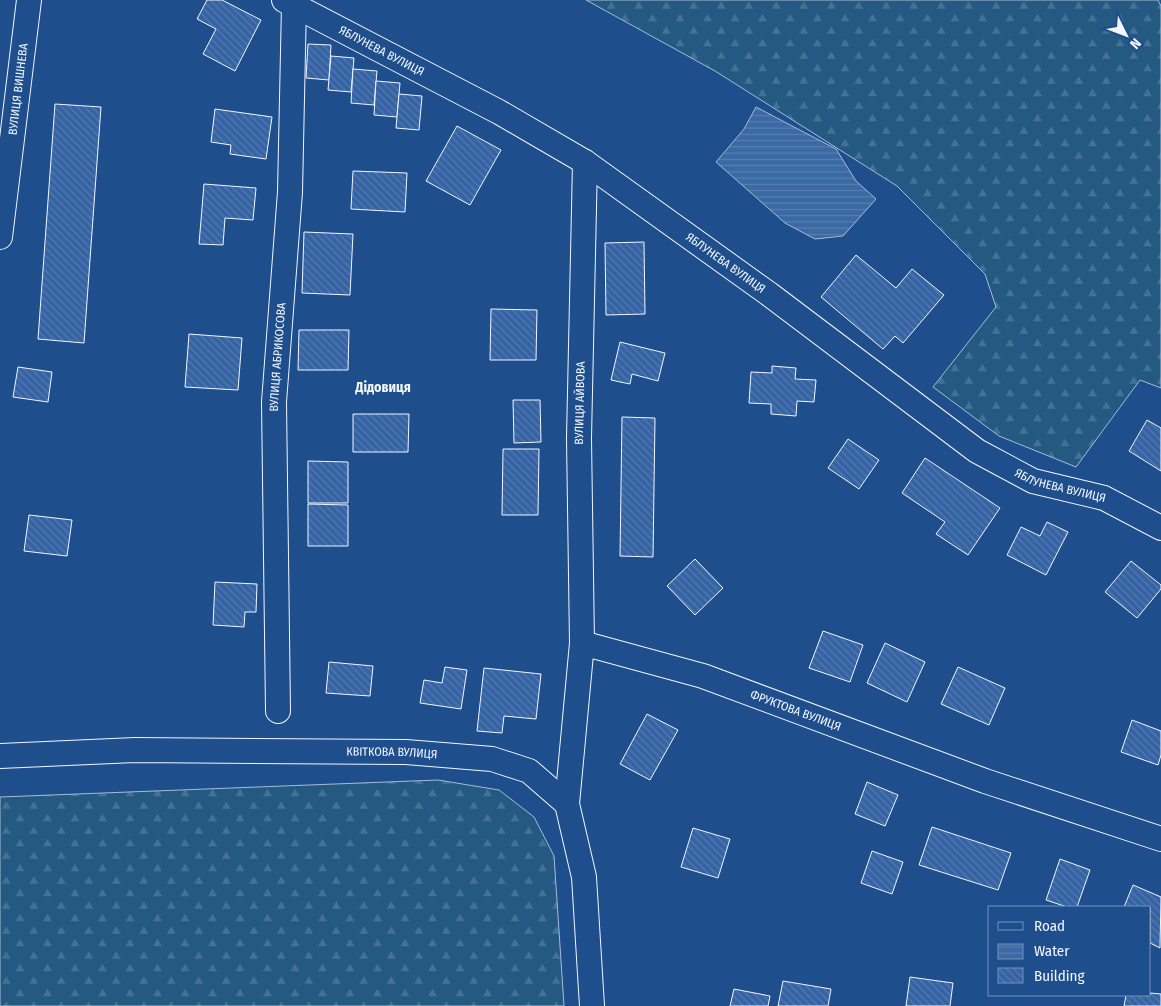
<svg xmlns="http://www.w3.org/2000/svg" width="1161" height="1006" viewBox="0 0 1161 1006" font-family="'Fira Sans Condensed',sans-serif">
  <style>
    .forest { fill: url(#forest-firs); stroke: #a8bbd7 }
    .water { fill: url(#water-rules); stroke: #a8bbd7 }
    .building { fill: url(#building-back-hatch); stroke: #f2f6ff }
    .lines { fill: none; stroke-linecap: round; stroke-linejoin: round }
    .minor-casing { stroke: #f2f6ff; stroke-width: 26 }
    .minor { stroke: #1f4e8c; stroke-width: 24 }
    .labels { text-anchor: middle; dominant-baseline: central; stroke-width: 4; stroke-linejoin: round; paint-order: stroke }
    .street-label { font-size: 12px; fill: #f2f6ff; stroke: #1f4e8c }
    .neighbourhood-label { font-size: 14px; font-weight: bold; fill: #f2f6ff; stroke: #1f4e8c }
  </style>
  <defs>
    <pattern id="forest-firs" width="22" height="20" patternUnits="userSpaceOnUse" patternTransform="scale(1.25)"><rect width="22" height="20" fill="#245a82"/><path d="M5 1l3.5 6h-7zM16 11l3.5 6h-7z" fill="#447295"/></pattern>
    <pattern id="water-rules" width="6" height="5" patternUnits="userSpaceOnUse" patternTransform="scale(1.25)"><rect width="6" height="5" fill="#3b69a3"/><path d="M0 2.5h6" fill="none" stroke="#587fb1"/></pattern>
    <pattern id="building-back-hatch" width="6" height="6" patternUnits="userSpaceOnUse" patternTransform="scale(1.25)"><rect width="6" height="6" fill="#3563a3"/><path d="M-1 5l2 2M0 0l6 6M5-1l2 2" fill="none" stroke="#537ab1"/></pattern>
  </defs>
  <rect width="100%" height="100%" fill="#1f4e8c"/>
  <g class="forest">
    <polygon points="586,0 1158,0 1161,6 1161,388 1140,380 1076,467 999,436 933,387 996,307 985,274 897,186 715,71"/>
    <polygon points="438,780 499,790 534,817 554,856 564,1006 0,1006 0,797"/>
  </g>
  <polygon class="water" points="756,107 836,149 856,181 876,199 843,236 815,239 785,223 716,162 744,129"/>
  <g class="building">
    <polygon points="207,0 222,0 261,20 235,71 203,54 216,29 197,19"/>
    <polygon points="308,44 331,45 329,80 306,78"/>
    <polygon points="331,56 354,58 351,92 328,90"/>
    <polygon points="353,69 377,71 374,105 351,103"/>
    <polygon points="376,81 400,83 397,117 374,115"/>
    <polygon points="399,94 422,96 419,130 396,128"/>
    <polygon points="55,104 101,107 84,343 38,339"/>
    <polygon points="215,109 272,117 266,159 230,154 231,145 211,142"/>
    <polygon points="457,126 501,150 470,205 426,181"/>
    <polygon points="353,171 407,173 405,212 351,209"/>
    <polygon points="204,184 256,188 253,220 225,218 223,245 199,244"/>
    <polygon points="304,232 353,234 350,295 302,293"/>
    <polygon points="644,242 645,314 606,315 605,243"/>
    <polygon points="856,255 896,288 912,269 944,295 903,343 895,336 883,349 821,297"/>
    <polygon points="491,309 537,310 536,360 490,360"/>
    <polygon points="299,330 349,330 348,370 298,370"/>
    <polygon points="189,334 242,338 238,390 185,387"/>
    <polygon points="620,342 665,353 658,381 632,374 630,384 611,380"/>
    <polygon points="772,366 796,368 795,379 816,380 814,402 797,401 796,416 771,414 771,404 749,403 751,372 772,373"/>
    <polygon points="18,367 52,372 48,402 13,397"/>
    <polygon points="513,400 540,400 541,442 514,443"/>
    <polygon points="353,414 409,414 408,452 353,452"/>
    <polygon points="622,417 655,418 653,557 620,556"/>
    <polygon points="1147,420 1161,428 1161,471 1129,451"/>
    <polygon points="848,439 879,460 859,489 828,468"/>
    <polygon points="503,449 539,449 538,515 502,515"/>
    <polygon points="925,458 1000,508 968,555 936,534 945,522 902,493"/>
    <polygon points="308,461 348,462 348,503 308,503"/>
    <polygon points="308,504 348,505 348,546 308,546"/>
    <polygon points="29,515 72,520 67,556 24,551"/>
    <polygon points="1047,522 1068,532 1046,575 1007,555 1021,527 1040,536"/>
    <polygon points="695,559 723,588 695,615 667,586"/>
    <polygon points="1131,561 1161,585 1161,589 1137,618 1105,592"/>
    <polygon points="215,582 257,584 256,612 245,612 244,627 213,625"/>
    <polygon points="823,631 863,645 850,682 809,668"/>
    <polygon points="885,643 925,662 907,702 867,683"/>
    <polygon points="329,662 373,666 370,696 326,693"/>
    <polygon points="445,667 467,670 461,709 420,703 424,680 442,683"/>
    <polygon points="958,667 1005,688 989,725 941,704"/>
    <polygon points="484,668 541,674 536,719 504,716 502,733 477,731"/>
    <polygon points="647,714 678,730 650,780 620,764"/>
    <polygon points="1132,720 1161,731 1161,755 1158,765 1121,752"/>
    <polygon points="867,782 898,795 885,826 855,814"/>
    <polygon points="932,827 1011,853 998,890 919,865"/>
    <polygon points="693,828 730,839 718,878 681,867"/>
    <polygon points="872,851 903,862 892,894 861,883"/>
    <polygon points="1060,859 1090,870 1077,907 1067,907 1046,900"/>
    <polygon points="1133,885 1161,897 1160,948 1150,943 1150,907 1124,907"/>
    <polygon points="910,977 953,983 950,1006 906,1006"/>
    <polygon points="783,981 831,989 828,1006 778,1006"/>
    <polygon points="734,989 770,996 768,1006 730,1006"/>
    <polygon points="1150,993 1161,994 1161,1006 1124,1006 1126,995 1150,995"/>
  </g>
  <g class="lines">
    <g class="minor-casing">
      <g id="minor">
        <path id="s1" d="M284,0L499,112L585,162L769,294L977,451L1033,481L1104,498L1161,528"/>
        <path id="s2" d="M0,237L29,0"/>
        <path id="s3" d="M582,643L579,438L585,162"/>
        <path id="s4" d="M278,711L274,402L290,192L294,4"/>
        <path id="s5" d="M0,756L135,750L406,752L492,759L529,771L567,804L584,877L592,1006"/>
        <path id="s6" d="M567,804L582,643L703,676L985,781L1161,839"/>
      </g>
    </g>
    <use href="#minor" class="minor"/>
  </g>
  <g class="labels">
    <g class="street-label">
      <text stroke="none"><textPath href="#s1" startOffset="110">ЯБЛУНЕВА ВУЛИЦЯ</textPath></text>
      <text stroke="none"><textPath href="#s2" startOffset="149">ВУЛИЦЯ ВИШНЕВА</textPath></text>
      <text stroke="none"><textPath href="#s1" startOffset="515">ЯБЛУНЕВА ВУЛИЦЯ</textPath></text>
      <text stroke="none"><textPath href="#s4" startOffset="354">ВУЛИЦЯ АБРИКОСОВА</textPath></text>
      <text stroke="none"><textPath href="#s3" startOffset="240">ВУЛИЦЯ АЙВОВА</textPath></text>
      <text stroke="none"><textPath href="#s1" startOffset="920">ЯБЛУНЕВА ВУЛИЦЯ</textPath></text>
      <text stroke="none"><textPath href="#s6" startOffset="386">ФРУКТОВА ВУЛИЦЯ</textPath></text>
      <text stroke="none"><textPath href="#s5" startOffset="392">КВІТКОВА ВУЛИЦЯ</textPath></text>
    </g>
    <g class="neighbourhood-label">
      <text x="383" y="387">Дідовиця</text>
    </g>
  </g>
  <rect x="988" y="906" width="162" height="90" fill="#1f4e8c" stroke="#7391ba"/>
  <rect x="998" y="922" width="25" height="8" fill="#1f4e8c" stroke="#7391ba"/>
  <text x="1034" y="931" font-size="15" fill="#f2f6ff">Road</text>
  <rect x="998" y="944" width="25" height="15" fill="url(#water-rules)" stroke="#7391ba"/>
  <text x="1034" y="956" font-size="15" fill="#f2f6ff">Water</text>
  <rect x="998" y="968" width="25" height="15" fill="url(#building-back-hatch)" stroke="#7391ba"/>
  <text x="1034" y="981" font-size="15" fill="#f2f6ff">Building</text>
  <g transform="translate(1126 35) rotate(132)" stroke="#1f4e8c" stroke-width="4" paint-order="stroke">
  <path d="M0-4L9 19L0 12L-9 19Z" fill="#f2f6ff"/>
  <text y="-8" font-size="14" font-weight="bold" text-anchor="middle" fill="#f2f6ff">N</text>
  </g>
</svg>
